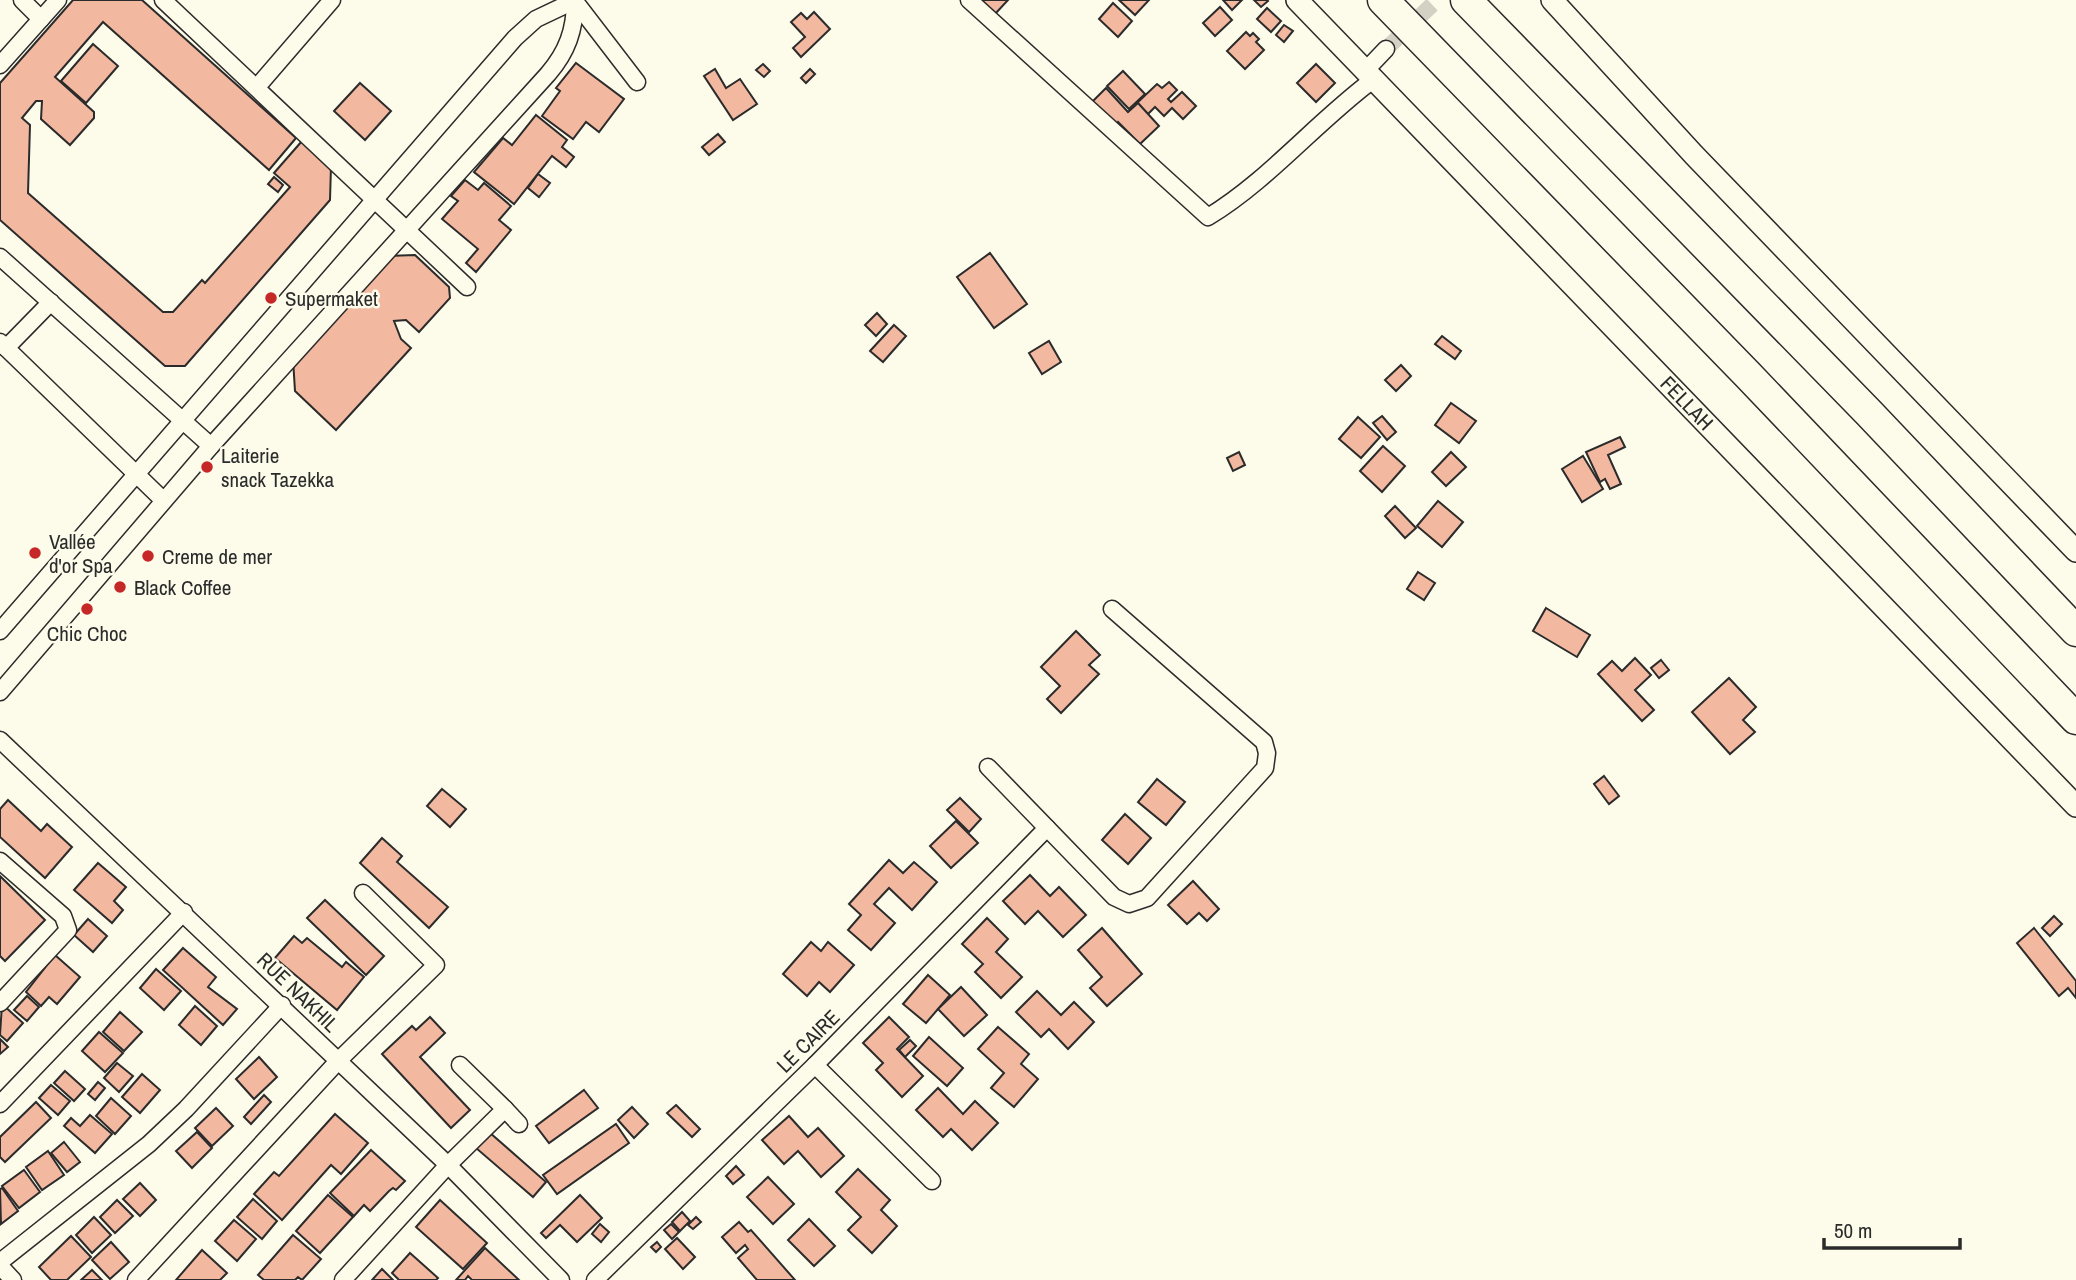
<svg xmlns="http://www.w3.org/2000/svg" width="2076" height="1280" viewBox="0 0 2076 1280" font-family="'Archivo Narrow',sans-serif">
  <style>
    .building { fill: #f2b8a0; stroke: #2b2b2b; stroke-width: 2 }
    .lines { fill: none; stroke-linecap: round; stroke-linejoin: round }
    .minor-tunnel { stroke: #d3d1c4; stroke-width: 16; stroke-dasharray: 16 8; stroke-linecap: butt }
    .minor-casing { stroke: #2b2b2b; stroke-width: 19 }
    .tertiary-casing { stroke: #2b2b2b; stroke-width: 24 }
    .motorway-casing { stroke: #2b2b2b; stroke-width: 33 }
    .minor { stroke: #fdfbea; stroke-width: 16 }
    .tertiary { stroke: #fdfbea; stroke-width: 21 }
    .motorway { stroke: #fdfbea; stroke-width: 30 }
    .poi-dot { fill: #c62828; stroke: #fdfbea; stroke-width: 2.5 }
    .labels { text-anchor: middle; dominant-baseline: central; stroke-width: 5; stroke-linejoin: round; paint-order: stroke }
    .poi-label { font-size: 21px; fill: #2b2b2b; stroke: #fdfbea; text-anchor: start }
    .street-label { font-size: 21px; fill: #2b2b2b; stroke: #fdfbea }
  </style>
  <rect width="100%" height="100%" fill="#fdfbea"/>
  <g class="building">
    <polygon points="73,0 142,0 296,138 269,170 103,22 55,77 94,112 94,118 70,145 41,119 42,101 36,101 22,118 30,125 28,193 163,312 173,312 202,280 205,283 290,187 274,173 302,141 331,166 330,200 185,366 165,366 0,220 0,83"/>
    <polygon points="980,0 1008,0 995,14"/>
    <polygon points="1119,0 1149,0 1135,15"/>
    <polygon points="1223,0 1242,0 1232,10"/>
    <polygon points="1254,0 1267,0 1268,1 1261,7"/>
    <polygon points="1113,3 1132,21 1118,37 1099,19"/>
    <polygon points="1220,7 1232,20 1215,36 1203,23"/>
    <polygon points="1267,8 1281,21 1271,32 1257,19"/>
    <polygon points="814,12 830,29 801,57 793,48 805,37 791,22 801,13 807,19"/>
    <polygon points="1284,25 1293,31 1284,42 1276,35"/>
    <polygon points="1246,32 1250,36 1253,33 1259,39 1256,42 1264,50 1245,69 1227,51"/>
    <polygon points="93,44 118,66 86,103 61,81"/>
    <polygon points="576,63 624,99 599,132 586,122 573,139 542,116 560,91 556,88"/>
    <polygon points="763,64 770,71 764,77 756,70"/>
    <polygon points="1316,64 1335,83 1316,102 1297,83"/>
    <polygon points="715,69 726,88 740,79 757,104 733,120 704,76"/>
    <polygon points="810,69 815,74 806,83 801,78"/>
    <polygon points="1123,71 1145,94 1129,109 1107,86"/>
    <polygon points="1169,82 1177,90 1168,99 1171,102 1182,92 1196,106 1183,119 1172,108 1164,116 1155,107 1148,114 1137,103 1157,84 1162,88"/>
    <polygon points="360,83 391,111 365,140 334,111"/>
    <polygon points="1106,88 1128,112 1138,103 1159,126 1140,144 1118,122 1113,127 1090,104"/>
    <polygon points="536,115 567,140 562,147 574,157 566,167 552,156 514,204 474,172 503,138 512,145"/>
    <polygon points="718,134 725,142 709,155 702,147"/>
    <polygon points="538,174 550,183 539,197 528,188"/>
    <polygon points="274,177 283,185 278,192 268,184"/>
    <polygon points="465,180 478,190 484,183 511,206 499,220 511,230 476,272 466,263 478,249 442,219 458,201 451,196"/>
    <polygon points="990,253 1027,304 994,328 957,277"/>
    <polygon points="415,255 449,287 450,298 419,332 406,320 394,321 401,339 411,348 336,430 295,391 293,359 387,256"/>
    <polygon points="877,313 887,324 876,336 865,325"/>
    <polygon points="894,325 906,336 883,362 870,351"/>
    <polygon points="1442,336 1461,351 1455,359 1435,344"/>
    <polygon points="1049,341 1061,362 1042,374 1029,353"/>
    <polygon points="1401,365 1411,376 1396,391 1385,380"/>
    <polygon points="1451,403 1476,421 1459,443 1435,425"/>
    <polygon points="1382,416 1396,432 1387,440 1373,423"/>
    <polygon points="1358,417 1380,437 1361,458 1339,439"/>
    <polygon points="1620,437 1625,447 1608,455 1621,484 1610,489 1605,479 1600,482 1586,452"/>
    <polygon points="1383,446 1405,466 1382,492 1360,471"/>
    <polygon points="1239,452 1245,465 1233,471 1227,458"/>
    <polygon points="1451,452 1466,467 1446,486 1432,472"/>
    <polygon points="1583,456 1603,489 1582,502 1562,469"/>
    <polygon points="1438,501 1463,522 1442,547 1417,526"/>
    <polygon points="1395,506 1416,528 1405,538 1385,516"/>
    <polygon points="1418,572 1435,583 1424,600 1407,589"/>
    <polygon points="1546,608 1590,635 1577,657 1533,631"/>
    <polygon points="1076,631 1100,655 1089,665 1099,674 1061,713 1047,699 1060,686 1041,667"/>
    <polygon points="1635,658 1651,675 1635,690 1654,710 1642,721 1598,674 1612,661 1622,671"/>
    <polygon points="1661,660 1669,670 1659,678 1651,668"/>
    <polygon points="1729,678 1756,707 1743,720 1755,732 1730,754 1692,712"/>
    <polygon points="1604,776 1619,796 1609,804 1594,784"/>
    <polygon points="1157,779 1185,802 1166,825 1138,802"/>
    <polygon points="442,789 466,809 450,827 427,806"/>
    <polygon points="960,798 981,819 969,832 947,810"/>
    <polygon points="8,800 41,831 47,824 72,847 45,878 0,837 0,809"/>
    <polygon points="1125,814 1151,838 1128,864 1102,840"/>
    <polygon points="956,821 978,843 951,868 930,846"/>
    <polygon points="382,838 402,856 397,862 448,907 429,928 360,863"/>
    <polygon points="889,860 903,873 914,862 937,882 912,910 889,888 874,904 895,923 871,950 848,930 861,915 849,904"/>
    <polygon points="98,863 126,887 114,901 123,910 112,923 74,890"/>
    <polygon points="1030,875 1050,896 1059,887 1086,915 1063,937 1038,911 1025,924 1003,901"/>
    <polygon points="0,876 45,920 5,961 0,956"/>
    <polygon points="1193,881 1219,909 1207,921 1199,913 1187,924 1168,905"/>
    <polygon points="325,900 384,956 366,975 307,918"/>
    <polygon points="2054,916 2062,924 2050,936 2042,928"/>
    <polygon points="987,918 1008,939 996,952 1022,977 1001,998 975,972 983,964 962,944"/>
    <polygon points="88,919 107,936 93,952 74,935"/>
    <polygon points="1102,928 1142,974 1107,1006 1090,988 1102,977 1078,950"/>
    <polygon points="2034,928 2076,981 2076,998 2068,988 2059,996 2017,943"/>
    <polygon points="294,936 302,943 307,938 342,967 346,962 364,977 337,1010 275,958"/>
    <polygon points="811,942 821,951 828,942 854,965 830,992 819,982 807,996 783,974"/>
    <polygon points="183,948 216,977 208,987 237,1009 223,1025 163,970"/>
    <polygon points="55,955 80,977 57,1004 49,997 41,1006 26,992"/>
    <polygon points="156,969 181,991 164,1010 140,988"/>
    <polygon points="928,975 950,995 926,1023 903,1004"/>
    <polygon points="961,987 987,1015 964,1036 938,1009"/>
    <polygon points="1037,991 1061,1015 1074,1002 1094,1022 1068,1049 1049,1029 1041,1037 1016,1012"/>
    <polygon points="27,996 39,1007 27,1021 14,1010"/>
    <polygon points="2,1004 23,1023 7,1041 0,1035"/>
    <polygon points="195,1006 217,1026 201,1045 179,1025"/>
    <polygon points="120,1012 142,1032 124,1051 103,1032"/>
    <polygon points="430,1017 445,1033 420,1057 470,1110 451,1128 382,1054 412,1026 416,1030"/>
    <polygon points="889,1017 909,1037 897,1049 923,1076 902,1097 876,1070 883,1063 863,1043"/>
    <polygon points="998,1027 1029,1054 1021,1064 1038,1079 1014,1107 991,1088 1004,1073 978,1049"/>
    <polygon points="99,1032 123,1053 105,1072 82,1051"/>
    <polygon points="929,1037 963,1068 947,1086 913,1056"/>
    <polygon points="0,1039 8,1047 0,1054"/>
    <polygon points="910,1040 916,1046 905,1057 899,1050"/>
    <polygon points="259,1057 277,1077 254,1099 236,1079"/>
    <polygon points="117,1063 133,1076 119,1092 104,1078"/>
    <polygon points="65,1071 85,1089 74,1101 54,1083"/>
    <polygon points="142,1074 160,1090 140,1113 122,1097"/>
    <polygon points="98,1082 105,1088 95,1100 88,1094"/>
    <polygon points="51,1085 70,1101 58,1115 39,1098"/>
    <polygon points="938,1088 963,1114 975,1101 998,1123 972,1150 951,1129 943,1137 916,1110"/>
    <polygon points="584,1090 598,1108 549,1143 536,1126"/>
    <polygon points="264,1095 271,1102 251,1124 244,1117"/>
    <polygon points="111,1098 131,1116 115,1134 96,1116"/>
    <polygon points="36,1102 51,1118 5,1162 0,1157 0,1137"/>
    <polygon points="676,1105 700,1129 692,1137 667,1113"/>
    <polygon points="632,1107 648,1124 634,1138 618,1120"/>
    <polygon points="216,1108 233,1126 212,1146 195,1128"/>
    <polygon points="335,1114 368,1143 341,1174 331,1165 282,1220 254,1194 274,1172 279,1176"/>
    <polygon points="90,1115 112,1134 95,1153 64,1126 71,1118 80,1126"/>
    <polygon points="789,1116 808,1137 818,1128 844,1156 821,1177 798,1151 784,1164 762,1140"/>
    <polygon points="616,1124 629,1143 557,1194 543,1175"/>
    <polygon points="197,1132 212,1148 192,1168 176,1151"/>
    <polygon points="489,1132 546,1182 533,1197 476,1148"/>
    <polygon points="64,1142 80,1162 67,1172 51,1153"/>
    <polygon points="371,1150 405,1181 396,1190 393,1188 389,1191 370,1211 364,1205 354,1216 330,1193"/>
    <polygon points="48,1151 64,1175 42,1190 26,1167"/>
    <polygon points="736,1166 744,1175 733,1184 726,1176"/>
    <polygon points="858,1169 890,1200 881,1210 897,1226 872,1253 848,1230 861,1217 836,1192"/>
    <polygon points="24,1170 40,1192 19,1208 2,1186"/>
    <polygon points="768,1177 794,1204 773,1224 747,1197"/>
    <polygon points="140,1183 156,1200 140,1216 123,1199"/>
    <polygon points="2,1188 18,1211 1,1224 0,1189"/>
    <polygon points="328,1195 353,1217 320,1253 296,1231"/>
    <polygon points="580,1195 602,1218 577,1242 560,1225 546,1238 541,1233"/>
    <polygon points="253,1199 277,1221 262,1239 237,1217"/>
    <polygon points="117,1200 133,1216 115,1233 100,1217"/>
    <polygon points="440,1200 487,1243 463,1269 416,1227"/>
    <polygon points="682,1212 690,1221 680,1231 672,1222"/>
    <polygon points="94,1217 111,1235 92,1253 76,1235"/>
    <polygon points="696,1217 701,1222 693,1229 688,1225"/>
    <polygon points="809,1219 835,1246 814,1266 788,1240"/>
    <polygon points="234,1220 256,1239 237,1261 215,1241"/>
    <polygon points="739,1222 748,1232 751,1230 795,1280 757,1280 738,1258 748,1249 745,1245 736,1253 722,1237"/>
    <polygon points="600,1224 609,1232 601,1242 592,1234"/>
    <polygon points="671,1224 679,1232 672,1239 664,1230"/>
    <polygon points="293,1235 321,1259 302,1280 298,1277 295,1280 264,1280 258,1275"/>
    <polygon points="71,1236 91,1257 67,1280 51,1280 39,1267"/>
    <polygon points="677,1238 695,1257 683,1269 665,1249"/>
    <polygon points="111,1242 129,1262 110,1279 92,1260"/>
    <polygon points="657,1242 661,1247 656,1252 651,1247"/>
    <polygon points="485,1248 519,1280 472,1280 468,1276 465,1280 456,1280"/>
    <polygon points="202,1250 227,1273 220,1280 176,1280"/>
    <polygon points="410,1253 438,1278 436,1280 399,1280 392,1273"/>
    <polygon points="382,1269 393,1280 372,1280"/>
    <polygon points="92,1270 102,1280 81,1280"/>
  </g>
  <g class="lines">
    <polyline class="minor-tunnel" points="1386,49 1437,0"/>
    <g class="minor-casing">
      <g id="minor">
        <polyline points="22,0 41,19"/>
        <polyline points="163,0 467,287"/>
        <polyline points="574,0 637,82"/>
        <path d="M969,0L1208,217C1269,180 1316,122 1374,79"/>
        <polyline points="0,65 58,0"/>
        <polyline points="1366,70 1386,49"/>
        <polyline points="257,87 332,0"/>
        <polyline points="0,257 211,446"/>
        <polyline points="0,342 163,500"/>
        <polyline points="6,348 51,302"/>
        <polyline points="0,631 515,38 536,19 576,0"/>
        <path d="M0,692L211,446L548,74C567,52 575,30 575,1"/>
        <polyline points="0,740 448,1165 561,1280"/>
        <polyline points="988,767 1114,897 1129,904 1147,898 1265,768 1267,753 1264,742 1112,609"/>
        <polyline points="0,861 63,916 68,930 0,1003"/>
        <polyline points="815,1065 932,1181"/>
        <polyline points="0,1104 184,912"/>
        <polyline points="505,1109 519,1124"/>
        <polyline points="0,1262 149,1144 186,1109 282,1005"/>
        <polyline points="0,1266 13,1280"/>
        <polyline points="136,1280 339,1060 436,965 363,893"/>
        <polyline points="343,1280 448,1165 505,1109 460,1065"/>
        <polyline points="595,1280 815,1065 1047,828"/>
      </g>
    </g>
    <g class="tertiary-casing">
      <g id="tertiary">
        <polyline points="1297,0 2076,806"/>
        <polyline points="1552,0 1694,155 2076,551"/>
      </g>
    </g>
    <g class="motorway-casing">
      <g id="motorway">
        <polyline points="1383,0 1748,375 2076,719"/>
        <polyline points="1466,0 1869,413 2076,631"/>
      </g>
    </g>
    <use href="#minor" class="minor"/>
    <use href="#tertiary" class="tertiary"/>
    <use href="#motorway" class="motorway"/>
  </g>
  <g class="poi-dot">
    <circle cx="271" cy="298" r="7"/>
    <circle cx="207" cy="467" r="7"/>
    <circle cx="35" cy="553" r="7"/>
    <circle cx="148" cy="556" r="7"/>
    <circle cx="120" cy="587" r="7"/>
    <circle cx="87" cy="609" r="7"/>
  </g>
  <g class="labels">
    <g class="poi-label">
      <text x="285" y="298">Supermaket</text>
      <text x="221" y="455">Laiterie<tspan x="221" dy="24">snack Tazekka</tspan></text>
      <text x="49" y="541">Vallée<tspan x="49" dy="24">d'or Spa</tspan></text>
      <text x="162" y="556">Creme de mer</text>
      <text x="134" y="587">Black Coffee</text>
      <text x="87" y="633" text-anchor="middle">Chic Choc</text>
    </g>
    <g class="street-label">
      <text transform="translate(1687 403) rotate(46)">FELLAH</text>
      <text transform="translate(298 992) rotate(44)">RUE NAKHIL</text>
      <text transform="translate(808 1041) rotate(-45)">LE CAIRE</text>
    </g>
  </g>
  <path d="M1824 1238v10h136v-10" fill="none" stroke="#2b2b2b" stroke-width="3.5"/>
  <text x="1834" y="1238" font-size="21" fill="#2b2b2b" stroke="#fdfbea" stroke-width="5" paint-order="stroke">50 m</text>
</svg>
